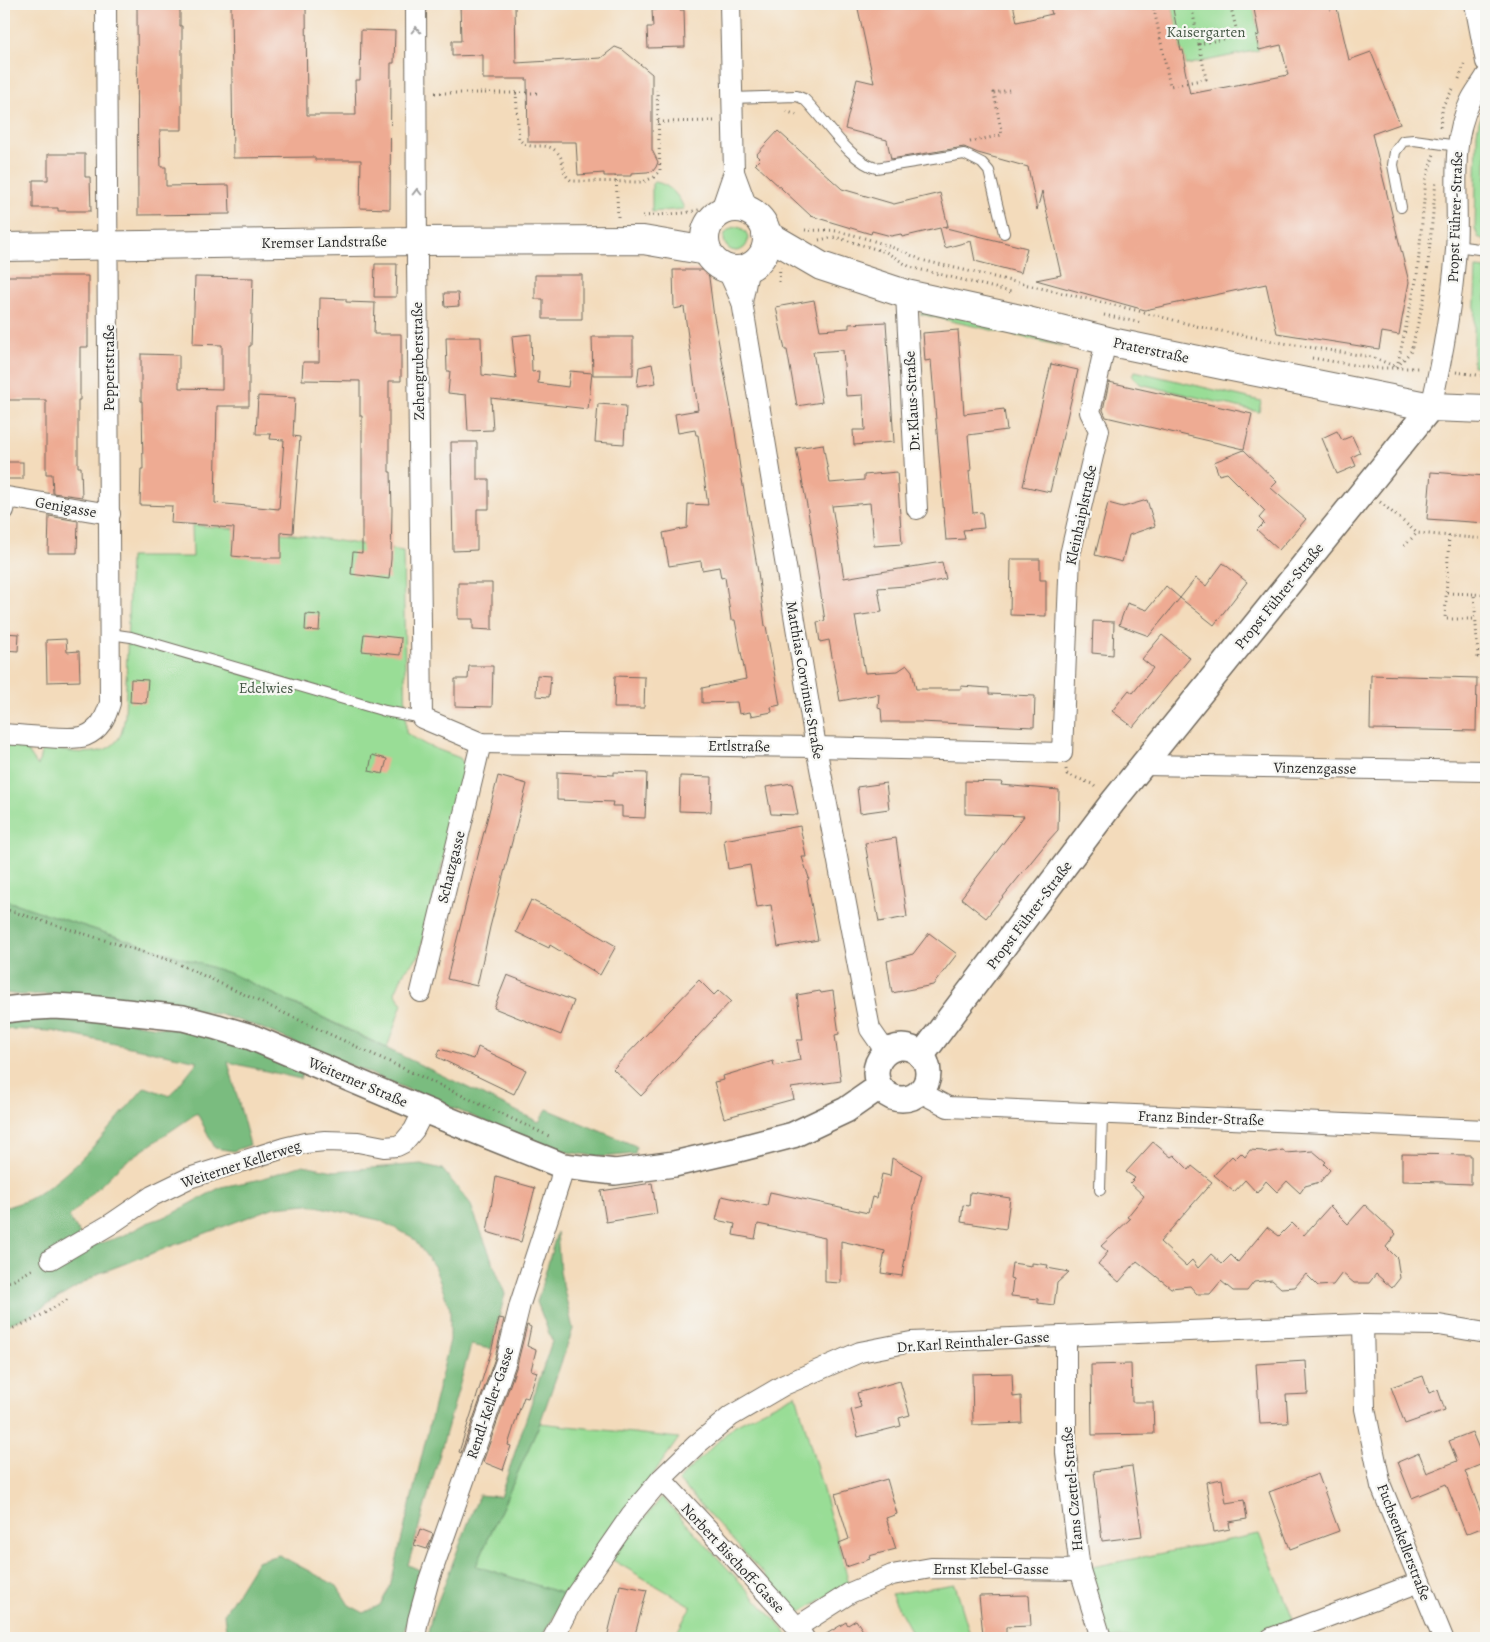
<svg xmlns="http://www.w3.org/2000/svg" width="1490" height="1642" viewBox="0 0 1490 1642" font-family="Alegreya,serif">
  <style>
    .green { fill: #99dd96; stroke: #628460 }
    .forest { fill: #7abc7f; stroke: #527455 }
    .building { fill: #eeab93 }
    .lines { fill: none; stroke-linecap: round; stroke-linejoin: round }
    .service-casing { stroke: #71695d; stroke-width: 12 }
    .minor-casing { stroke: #71695d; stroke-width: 22 }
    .tertiary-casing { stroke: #71695d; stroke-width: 28 }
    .secondary-casing { stroke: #71695d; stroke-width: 30 }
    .path { stroke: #71695d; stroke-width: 3; stroke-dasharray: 1 4; stroke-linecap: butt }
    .service { stroke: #fff; stroke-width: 10 }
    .minor { stroke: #fff; stroke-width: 20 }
    .tertiary { stroke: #fff; stroke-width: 25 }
    .secondary { stroke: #fff; stroke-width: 28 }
    .oneway { stroke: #a0a0a0 }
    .labels { text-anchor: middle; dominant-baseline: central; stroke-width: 4.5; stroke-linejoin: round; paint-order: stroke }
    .park-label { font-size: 15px; fill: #465846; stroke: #f6f6f2 }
    .street-label { font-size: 15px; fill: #2b2b2b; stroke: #f6f6f2 }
  </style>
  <rect width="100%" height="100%" fill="#f6f6f2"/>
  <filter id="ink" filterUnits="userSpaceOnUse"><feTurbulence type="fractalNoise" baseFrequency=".02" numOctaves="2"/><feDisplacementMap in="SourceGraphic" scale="10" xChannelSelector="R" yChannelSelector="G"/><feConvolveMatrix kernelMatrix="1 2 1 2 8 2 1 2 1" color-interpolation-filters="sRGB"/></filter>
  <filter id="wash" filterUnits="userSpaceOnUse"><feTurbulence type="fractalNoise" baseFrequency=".0096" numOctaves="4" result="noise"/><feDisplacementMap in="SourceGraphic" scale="20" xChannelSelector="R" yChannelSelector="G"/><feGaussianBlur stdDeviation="1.12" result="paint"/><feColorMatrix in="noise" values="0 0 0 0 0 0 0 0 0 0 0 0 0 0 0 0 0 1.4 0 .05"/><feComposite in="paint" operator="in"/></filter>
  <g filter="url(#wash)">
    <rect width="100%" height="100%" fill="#f3dbbb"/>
    <g class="green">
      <polygon points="1172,4 1253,4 1259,35 1256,36 1259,50 1186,65 1183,51 1181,51"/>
      <polygon points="1486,105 1486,241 1478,237 1475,228 1477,133 1479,122"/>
      <path d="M654,182C668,183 680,196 684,209L652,212V184Z"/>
      <circle cx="736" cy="239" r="12"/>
      <polygon points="1476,268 1486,269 1486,335 1480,366 1473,366"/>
      <polygon points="929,308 1020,330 1062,346 920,314"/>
      <polygon points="1135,371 1261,401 1259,412 1140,384 1132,375"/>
      <path d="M192,525L293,534L403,551L406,733L426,745L460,758L465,766L464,777L419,956L404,972L395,993L402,1004L387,1048L232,974L4,900V744L24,746L38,766L42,748C66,750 108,763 121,734C123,728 124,721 125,715L130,557H193Z"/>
      <polygon points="796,1394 849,1583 799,1613 678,1480 735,1425"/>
      <polygon points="540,1423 679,1438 567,1595 476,1566"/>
      <polygon points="662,1497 784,1630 789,1638 674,1638 691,1606 611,1559"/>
      <polygon points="1259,1534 1294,1621 1248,1638 1109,1638 1087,1568"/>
      <polygon points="955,1584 971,1638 915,1638 891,1594"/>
    </g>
    <g class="forest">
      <polygon points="4,900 232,974 539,1122 547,1109 636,1146 635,1154 602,1157 567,1152 522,1137 256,1026 221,1015 183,1007 54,994 20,995 4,993"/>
      <path d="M87,1017L215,1035L305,1069L300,1079L228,1062L250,1145L233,1151L215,1148L197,1113L121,1165L69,1217L88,1247L123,1236L147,1223L170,1215L221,1187L257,1180L303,1165L334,1171L421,1164L442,1169L470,1203L505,1294L491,1349L471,1345L408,1565L420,1570L403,1638H340L322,1635L320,1638H234L226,1630L224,1614L257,1561L279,1555L337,1586L349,1605L364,1613L380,1605L390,1587L450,1340V1309L434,1266L412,1237L379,1220L307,1204L275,1207L100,1273L30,1315L4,1326V1208C12,1205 22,1203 29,1199C76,1174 110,1126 145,1087L170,1096L198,1061L52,1031L4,1029V1021Z"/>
      <polygon points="557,1232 560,1272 573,1329 540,1423 476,1566 567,1595 541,1638 427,1638 431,1619 479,1495 500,1497 552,1341 537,1302"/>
    </g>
    <g id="blocks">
      <g class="building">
        <polygon points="137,4 180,4 180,26 182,26 182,130 160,130 161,167 166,167 166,186 229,185 230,214 138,215"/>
        <polygon points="231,4 306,4 307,115 356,115 355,80 360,80 361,30 395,31 394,63 391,63 390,209 360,208 361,160 315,160 315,157 233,158"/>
        <polygon points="460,4 515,4 516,63 601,58 615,47 623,50 652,74 652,150 658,162 656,167 653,171 647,172 631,173 631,176 604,176 604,173 578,175 576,142 528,142 527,79 483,79 483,55 452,56 452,41 461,41"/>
        <polygon points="657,4 680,4 680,10 684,10 685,47 648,48 647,27 653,27 652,10 657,10"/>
        <polygon points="857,4 1013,4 1017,22 1052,14 1049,4 1172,4 1181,51 1183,50 1186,65 1184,65 1190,94 1288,75 1281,45 1259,50 1256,36 1259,35 1253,4 1336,4 1349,60 1371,52 1400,124 1372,134 1409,282 1399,335 1382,332 1379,349 1277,333 1266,284 1145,310 1036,280 1061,275 1042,191 1037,210 1028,167 978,153 964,147 891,159 887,140 845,129 857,79 874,83"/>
        <polygon points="778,131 842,189 894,204 940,193 948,226 942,227 1027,248 1021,273 975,261 971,241 945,248 940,228 902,237 901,234 891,236 872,231 871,234 811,216 755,164 760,159 756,155"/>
        <polygon points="48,154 85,154 85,177 90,177 91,211 58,211 58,208 33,208 33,180 48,180"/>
        <polygon points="375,264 397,264 396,297 374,297"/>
        <polygon points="673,270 708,270 714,317 734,425 740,468 758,572 765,626 766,626 780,705 771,707 772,712 751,716 750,712 739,714 737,702 702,703 702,688 746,679 735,620 731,620 725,577 721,578 719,567 702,570 701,561 669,566 663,533 687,528 688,504 708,505 698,435 696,435 695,430 678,433 675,414 698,410 684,307 674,309"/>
        <polygon points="535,275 582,275 582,319 543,319 543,299 535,299"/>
        <polygon points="4,276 88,276 88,347 80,347 80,400 78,400 78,467 81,467 82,497 53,493 52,474 46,474 46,400 4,400"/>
        <polygon points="195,277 253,278 251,346 249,346 249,406 217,406 215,503 279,509 284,440 270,439 271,434 256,434 258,396 295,398 293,436 300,437 293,533 281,532 281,558 253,558 232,556 234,528 219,527 219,526 171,523 172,506 140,505 141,469 143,469 142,401 141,401 141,354 179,355 179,388 222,389 222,345 193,344"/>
        <polygon points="444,293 458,293 459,306 445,307"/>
        <polygon points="320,298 346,299 346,302 375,303 374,334 401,334 401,381 389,381 389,472 391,472 392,510 391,559 389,579 351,574 353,552 362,553 362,416 360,416 360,381 302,380 303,362 319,362"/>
        <polygon points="814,300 820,330 849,328 849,324 886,322 894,442 854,445 853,430 865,430 863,395 846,396 843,350 813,352 822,402 797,406 787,350 785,350 776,307"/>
        <polygon points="958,330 964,414 1004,409 1007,430 968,435 971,470 969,471 973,513 982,512 984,528 963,530 965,539 946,540 931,360 925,361 923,333"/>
        <polygon points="531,334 532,372 539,371 538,383 568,387 570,371 592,373 588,409 491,398 493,430 468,431 466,395 448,393 450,371 447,371 446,337 481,337 482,375 516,379 512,336"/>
        <polygon points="592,337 633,337 633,375 593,375"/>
        <polygon points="652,364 656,383 637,386 639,367"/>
        <polygon points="1051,364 1078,370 1050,492 1023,486"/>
        <polygon points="1109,382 1252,414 1244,449 1106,417 1103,410"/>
        <polygon points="598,404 626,406 624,444 595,442"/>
        <polygon points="1337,431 1342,440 1352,436 1360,453 1352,457 1356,466 1337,474 1322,438"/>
        <polygon points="451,442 477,442 477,479 489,479 489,509 477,509 477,550 453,551"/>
        <polygon points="823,444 830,483 864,480 864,475 897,472 902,544 874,546 870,503 832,506 844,578 942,562 946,579 919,585 878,588 882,612 855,616 865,673 898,671 907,665 912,671 916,689 961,689 961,686 989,688 989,694 1035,696 1034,727 919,722 882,722 881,709 878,708 879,694 840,701 829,640 820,642 817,622 825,621 808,511 796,448"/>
        <polygon points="1244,450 1277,482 1271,488 1306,519 1279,550 1257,530 1264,523 1259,518 1265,511 1227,473 1219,475 1214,462"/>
        <rect x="4" y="462" width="19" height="17"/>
        <polygon points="1431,472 1486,476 1486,523 1427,519"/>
        <polygon points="1147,500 1155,526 1129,535 1122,562 1095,555 1108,503 1123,507"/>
        <polygon points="49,516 78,521 77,553 48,553"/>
        <polygon points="1011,559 1040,559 1040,580 1046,580 1046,616 1010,615"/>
        <polygon points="1223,563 1247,582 1214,625 1180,598 1196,578 1206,586"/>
        <polygon points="458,583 492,583 492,630 473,629 473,619 458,619"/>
        <polygon points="1166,586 1180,598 1149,636 1119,625 1127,603 1147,610"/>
        <polygon points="306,614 320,615 319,631 305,630"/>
        <polygon points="1093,621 1114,622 1113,655 1092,653"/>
        <polygon points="4,633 19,634 18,651 4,650"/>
        <polygon points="364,634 401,638 400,655 362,651"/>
        <polygon points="1162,635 1190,658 1133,727 1112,711 1129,690 1133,693 1153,668 1142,659"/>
        <polygon points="66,639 67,652 79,651 80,681 47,682 46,640"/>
        <polygon points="469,666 493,666 492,707 455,706 455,679 468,679"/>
        <polygon points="537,675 551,676 549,697 536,696"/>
        <polygon points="1371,675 1477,678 1476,731 1370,729"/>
        <polygon points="615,676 645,677 644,708 614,708"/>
        <polygon points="131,679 148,680 146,703 130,702"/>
        <polygon points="372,755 387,759 383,774 369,771"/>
        <polygon points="557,772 614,775 614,772 647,773 645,818 622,817 622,806 612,806 613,802 557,800"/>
        <polygon points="498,776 527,784 490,927 477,986 447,979"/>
        <polygon points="680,776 712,777 711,812 679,811"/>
        <polygon points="965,781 1002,782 1001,785 1059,790 1058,830 1048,841 986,918 961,898 1024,816 965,814"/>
        <polygon points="792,783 798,815 771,814 766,787"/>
        <polygon points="886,783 889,809 860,813 857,787"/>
        <polygon points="800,826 806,857 802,857 809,878 807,881 818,940 778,947 771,905 757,907 750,865 728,869 724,840"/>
        <polygon points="896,838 907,917 879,922 865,843"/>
        <polygon points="531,900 566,917 616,946 600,975 550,945 549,948 516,932"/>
        <polygon points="929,933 957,954 933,985 892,993 887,961 913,954"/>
        <polygon points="507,975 574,1001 561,1035 494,1008"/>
        <polygon points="699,980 714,995 719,990 731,1001 641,1096 613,1069"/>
        <polygon points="820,991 821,993 833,991 839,1034 835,1035 841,1081 791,1088 794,1099 724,1118 714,1082 724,1080 723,1076 760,1065 773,1061 774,1066 800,1060 797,1040 803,1040 797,995"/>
        <polygon points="478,1047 526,1070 514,1094 437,1057 440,1049 474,1059"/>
        <polygon points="1153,1142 1171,1157 1174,1155 1189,1170 1192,1166 1212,1182 1160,1242 1186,1266 1192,1260 1198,1268 1211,1254 1222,1264 1231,1255 1238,1262 1267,1227 1279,1236 1292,1223 1304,1235 1330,1206 1348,1224 1365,1205 1396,1234 1386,1247 1397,1258 1400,1278 1392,1288 1376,1274 1369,1283 1354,1283 1342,1273 1333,1285 1318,1286 1306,1274 1295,1287 1281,1288 1272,1280 1254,1282 1247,1291 1233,1291 1221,1281 1210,1294 1197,1294 1190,1286 1171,1288 1137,1261 1119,1282 1098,1264 1108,1252 1101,1246 1130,1219 1127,1217 1144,1196 1130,1183 1135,1178 1126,1172"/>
        <polygon points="1250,1150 1263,1151 1265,1153 1283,1150 1285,1153 1313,1151 1326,1162 1324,1164 1330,1170 1320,1182 1305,1186 1300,1193 1287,1181 1277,1192 1266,1181 1257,1193 1245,1180 1234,1192 1214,1175 1232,1156 1235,1159 1241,1153 1245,1157"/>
        <polygon points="1402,1154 1471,1155 1471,1184 1445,1183 1445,1182 1402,1181"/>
        <polygon points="892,1158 922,1175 914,1206 902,1276 881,1273 885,1251 841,1241 841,1283 825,1282 825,1238 758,1224 755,1239 733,1235 735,1224 716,1220 722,1196 767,1206 770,1192 868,1213 872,1197 877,1198 882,1174 890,1176"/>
        <polygon points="496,1177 535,1188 521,1242 487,1232"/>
        <polygon points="652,1183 657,1214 606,1222 601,1191"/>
        <polygon points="970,1192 1010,1198 1006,1229 961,1222 963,1205 969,1206"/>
        <polygon points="1012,1263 1032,1266 1032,1263 1048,1265 1047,1268 1069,1272 1057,1283 1054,1305 1038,1303 1038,1299 1011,1296 1013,1279 1010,1278"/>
        <polygon points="499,1318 504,1319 495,1358 461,1453 459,1452 491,1352"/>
        <polygon points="527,1325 531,1327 527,1346 536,1350 531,1370 537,1372 528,1398 524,1397 518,1414 508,1445 511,1446 503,1470 483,1462 517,1365"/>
        <polygon points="1306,1361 1308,1394 1286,1395 1288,1423 1260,1424 1256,1364"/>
        <polygon points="1131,1364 1132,1402 1153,1402 1154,1434 1092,1435 1091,1365"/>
        <polygon points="1012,1373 1013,1397 1021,1396 1022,1423 973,1425 972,1374"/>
        <polygon points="1423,1376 1429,1393 1438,1390 1445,1410 1405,1424 1391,1387"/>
        <polygon points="900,1381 910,1415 899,1418 901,1426 858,1437 851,1410 861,1407 857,1393"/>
        <polygon points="1472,1432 1485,1463 1465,1471 1486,1526 1466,1534 1446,1484 1412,1498 1398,1462 1419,1453 1427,1473 1457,1461 1449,1441"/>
        <polygon points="1132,1466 1142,1536 1102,1541 1094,1471"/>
        <polygon points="1318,1474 1339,1531 1290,1549 1269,1492"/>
        <polygon points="887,1479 897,1514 886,1518 896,1549 869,1556 870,1559 846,1567 839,1543 849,1539 835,1494"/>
        <polygon points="1222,1479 1226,1503 1244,1500 1247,1519 1229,1522 1230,1529 1214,1532 1206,1482"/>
        <polygon points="420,1529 433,1534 427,1549 414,1545"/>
        <polygon points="620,1585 647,1590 634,1638 607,1638"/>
        <polygon points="1029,1595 1031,1626 1006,1627 1006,1634 983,1635 979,1596"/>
        <polygon points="856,1620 868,1638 820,1638 846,1622 848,1625"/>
      </g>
    </g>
  </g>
  <g filter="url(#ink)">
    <use href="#blocks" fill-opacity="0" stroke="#71695d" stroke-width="1"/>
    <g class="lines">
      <g class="service-casing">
        <g id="service">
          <path d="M732,98L797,96L804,99C823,117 850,162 876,168L964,154L982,163L989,171L1004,233"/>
          <polyline points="1401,207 1393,165 1395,152 1403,141 1414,140 1458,146"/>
          <polyline points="1456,246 1486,250"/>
          <polyline points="110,634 131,637 385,711 422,718"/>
          <polyline points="1100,1190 1102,1114"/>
        </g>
      </g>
      <g class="minor-casing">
        <g id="minor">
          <polyline points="416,4 417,261 422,718 481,743 816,747 1062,753 1070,555 1099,430 1090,412 1106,341"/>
          <polyline points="730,4 734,172 748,210"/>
          <polyline points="1475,4 1486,62"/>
          <polyline points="720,213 734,172"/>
          <polyline points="727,269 742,302 816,747 870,1029 886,1052"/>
          <polyline points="906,294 917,509"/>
          <polyline points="742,302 749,267"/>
          <path d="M1431,407C1443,355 1452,302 1456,249C1460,200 1448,147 1470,102C1474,93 1481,85 1486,76"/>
          <polyline points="4,510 7,497 110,514"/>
          <path d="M4,734C20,735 73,741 85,736C100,730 106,717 110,703L106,4"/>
          <polyline points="1143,765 1486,771"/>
          <polyline points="421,992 481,743"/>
          <polyline points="920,1092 948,1107 1486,1130"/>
          <polyline points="51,1259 111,1224 152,1196 189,1178 284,1148 305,1143 325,1141 358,1142 384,1147 397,1146 403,1143 414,1130 424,1110"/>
          <polyline points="1363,1324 1365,1409 1381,1486 1443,1638"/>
          <polyline points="1066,1336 1066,1453 1080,1570 1101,1638"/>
          <polyline points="661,1479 733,1556 797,1627 804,1638"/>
          <polyline points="797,1627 850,1593 892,1575 931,1568 1080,1570"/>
          <polyline points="415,1638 418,1620 429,1580 506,1361 520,1304 560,1181 563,1166"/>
          <polyline points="553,1638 575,1596 631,1515 661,1479 696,1445 731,1416 784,1385 860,1352 911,1342 1363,1324 1439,1325 1486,1333"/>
          <polyline points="1271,1638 1420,1582"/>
        </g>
      </g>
      <g class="tertiary-casing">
        <g id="tertiary">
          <polyline points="4,1010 21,1008 54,1006 88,1008 183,1018 217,1027 251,1037 424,1110 563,1166 615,1172 674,1164 735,1150 793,1135 846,1110 879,1087"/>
          <circle cx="902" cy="1073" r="26"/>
          <polyline points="921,1056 1112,803 1431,407"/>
        </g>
      </g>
      <g class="secondary-casing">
        <g id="secondary">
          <circle cx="736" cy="239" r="31"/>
          <polyline points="766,234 821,266 906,294 1020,319 1116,343 1227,366 1431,407 1486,409"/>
          <polyline points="4,247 417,241 643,240 707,251"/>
        </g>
      </g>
      <g class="path">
        <polyline points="1153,4 1170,86 1206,79 1199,44"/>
        <polyline points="1191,4 1199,44 1238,36 1230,4"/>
        <polyline points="1382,4 1382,7"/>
        <polyline points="1330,9 1351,4"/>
        <polyline points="1459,79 1465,62"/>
        <path d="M435,93H516L519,139C530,153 544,140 556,151C567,161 559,173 572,181L643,182L654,177L660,171L657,90"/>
        <polyline points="516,93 540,93"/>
        <polyline points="786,111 799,116"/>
        <polyline points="658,122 715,121"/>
        <polyline points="1440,127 1443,105 1453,89"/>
        <polyline points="970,142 1002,135 994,93 1009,90"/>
        <polyline points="616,176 618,217"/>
        <polyline points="643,216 684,213 703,209"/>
        <path d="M805,230C815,231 826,229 836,231C865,237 895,247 921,260L1135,310L1200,327L1283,343L1372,357L1394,366"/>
        <polyline points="819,240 835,237 886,252 910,267 1011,292"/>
        <polyline points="779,282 780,267"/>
        <polyline points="1104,315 1142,323"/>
        <polyline points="1312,358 1372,368 1420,368"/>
        <polyline points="1397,367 1411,351 1425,295 1436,181"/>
        <polyline points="1397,367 1417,276 1426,179 1434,154"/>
        <polyline points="1456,372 1484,376 1486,379"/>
        <polyline points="1484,376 1486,363"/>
        <polyline points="1380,502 1417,533 1486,539"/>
        <polyline points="1449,536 1445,619 1475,619"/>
        <polyline points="1404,546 1417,533"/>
        <polyline points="1447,593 1474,594"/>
        <polyline points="1484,753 1486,656 1478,657 1474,594 1486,595"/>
        <polyline points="1066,769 1067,774 1092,784 1097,789"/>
        <polyline points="4,909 172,961 549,1136"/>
        <polyline points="4,1283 14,1280 35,1268"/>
        <polyline points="4,1332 33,1320 70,1298"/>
      </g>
      <use href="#service" class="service"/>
      <use href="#minor" class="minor"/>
      <use href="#tertiary" class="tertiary"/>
      <use href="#secondary" class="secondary"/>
    </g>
    <defs><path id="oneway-chevron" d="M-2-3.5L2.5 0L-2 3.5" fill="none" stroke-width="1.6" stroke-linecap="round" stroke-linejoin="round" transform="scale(1.25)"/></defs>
    <g class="oneway">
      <use href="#oneway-chevron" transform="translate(416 30) rotate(-90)"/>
      <use href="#oneway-chevron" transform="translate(417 192) rotate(-90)"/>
    </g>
  </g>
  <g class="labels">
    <g class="park-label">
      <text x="1206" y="32">Kaisergarten</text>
      <text x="266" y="688">Edelwies</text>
    </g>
    <g class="street-label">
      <text transform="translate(1455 217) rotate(-88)">Propst Führer-Straße</text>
      <text transform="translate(324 242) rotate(-1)">Kremser Landstraße</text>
      <text transform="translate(1151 350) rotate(12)">Praterstraße</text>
      <text transform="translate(418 361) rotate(-91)">Zehengruberstraße</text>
      <text transform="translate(109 368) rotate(-90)">Peppertstraße</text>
      <text transform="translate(912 401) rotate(-93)">Dr.Klaus-Straße</text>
      <text transform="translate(66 507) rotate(10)">Genigasse</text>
      <text transform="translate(1081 515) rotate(-78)">Kleinhaiplstraße</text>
      <text transform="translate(1279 596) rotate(-51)">Propst Führer-Straße</text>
      <text transform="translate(805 680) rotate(80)">Matthias Corvinus-Straße</text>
      <text transform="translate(739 746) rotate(1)">Ertlstraße</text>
      <text transform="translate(1315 768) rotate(1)">Vinzenzgasse</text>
      <text transform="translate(451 867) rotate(-76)">Schatzgasse</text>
      <text transform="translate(1029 915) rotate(-53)">Propst Führer-Straße</text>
      <text transform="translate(358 1082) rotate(23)">Weiterner Straße</text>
      <text transform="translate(1201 1118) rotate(2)">Franz Binder-Straße</text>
      <text transform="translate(241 1164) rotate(-18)">Weiterner Kellerweg</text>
      <text transform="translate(973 1342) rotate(-4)">Dr.Karl Reinthaler-Gasse</text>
      <text transform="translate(490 1403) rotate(-71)">Rendl-Keller-Gasse</text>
      <text transform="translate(1072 1489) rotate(-95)">Hans Czettel-Straße</text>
      <text transform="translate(1404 1542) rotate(69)">Fuchsenkellerstraße</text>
      <text transform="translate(733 1558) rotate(47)">Norbert Bischoff-Gasse</text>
      <text x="991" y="1569">Ernst Klebel-Gasse</text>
    </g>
  </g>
  <rect width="1490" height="1642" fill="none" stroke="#f6f6f2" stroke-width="20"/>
</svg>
